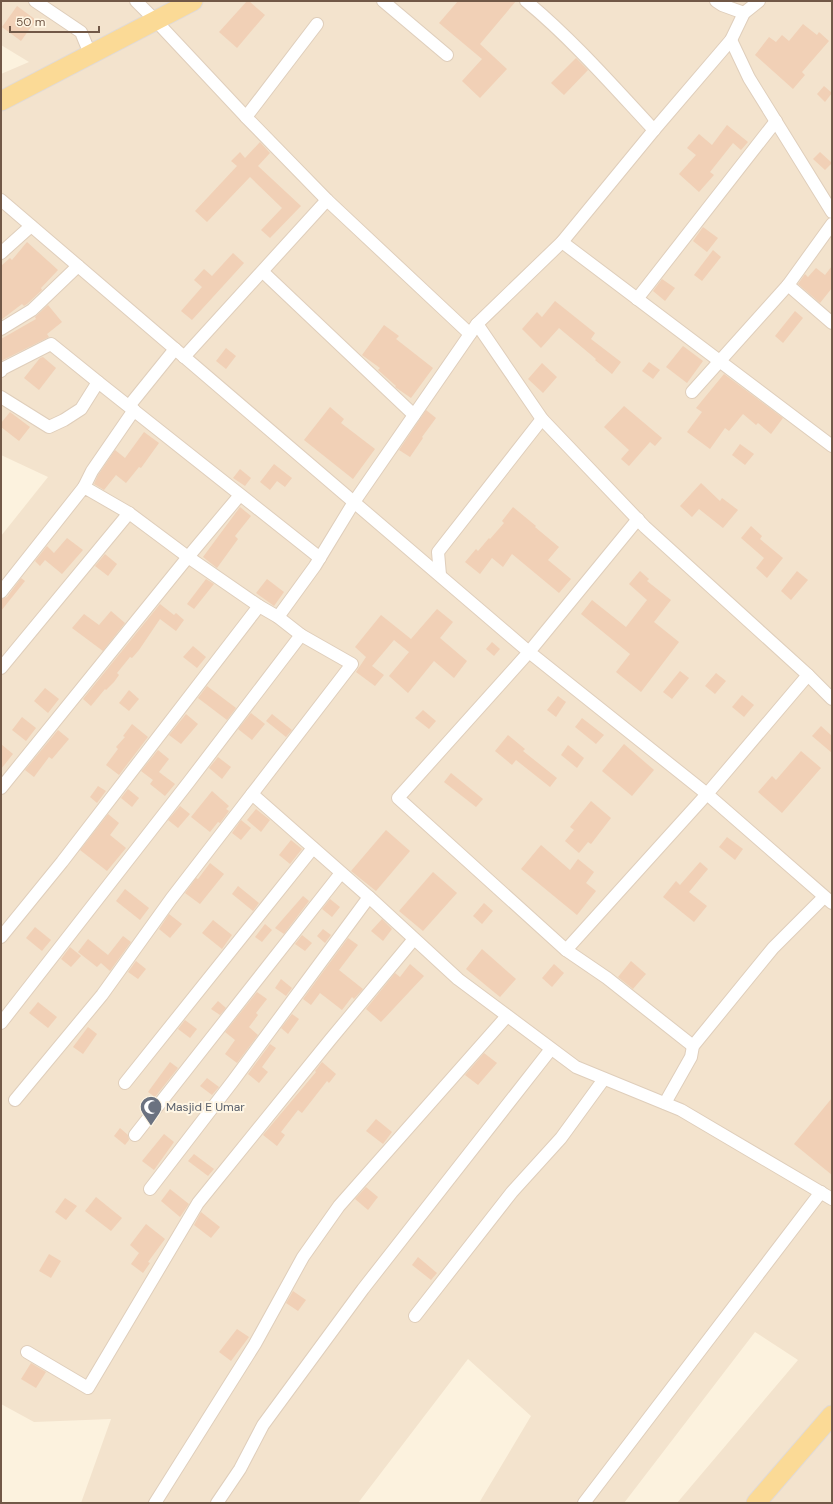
<svg xmlns="http://www.w3.org/2000/svg" width="833" height="1504" viewBox="0 0 833 1504" font-family="'DM Sans',sans-serif">
  <style>
    .residential { fill: #f3e3cd }
    .building { fill: #f1d0b6 }
    .lines { fill: none; stroke-linecap: round; stroke-linejoin: round }
    .street-casing { stroke: #dfcebb; stroke-width: 14 }
    .primary-casing { stroke: #e0dad7; stroke-width: 21 }
    .street { stroke: #fff; stroke-width: 12 }
    .primary { stroke: #fbda96; stroke-width: 19 }
    .labels { text-anchor: middle; dominant-baseline: central; stroke-width: 4; stroke-linejoin: round; paint-order: stroke }
    .worship-label { font-size: 12px; fill: #5b616d; stroke: #fff6e4; text-anchor: start }
  </style>
  <rect width="100%" height="100%" fill="#fcf2de"/>
  <polygon class="residential" points="1,1 832,1 832,1503 677,1503 798,1360 755,1332 624,1503 479,1503 531,1416 468,1359 358,1503 81,1503 111,1419 34,1422 1,1404 1,536 48,477 1,455 1,74 29,62 1,45"/>
  <g class="building">
    <polygon points="247,1 249,1 265,15 237,48 219,32"/>
    <polygon points="458,1 516,1 480,44 507,69 480,98 462,81 482,59 439,23"/>
    <polygon points="17,6 36,20 21,41 2,27"/>
    <polygon points="803,24 817,35 819,32 829,41 802,72 805,75 793,89 755,55 769,37 776,42 782,35 789,41"/>
    <polygon points="576,58 588,70 564,95 551,83"/>
    <polygon points="824,86 832,93 825,102 817,94"/>
    <polygon points="727,125 748,142 741,150 733,143 710,172 714,175 699,192 679,174 696,155 687,148 699,134 712,145"/>
    <polygon points="260,142 270,153 258,166 301,206 270,238 261,230 282,208 250,177 207,222 195,211 237,166 231,161 240,152 245,158"/>
    <polygon points="820,152 832,163 825,170 813,159"/>
    <polygon points="703,227 718,238 707,252 693,241"/>
    <polygon points="27,242 58,270 41,288 42,290 27,304 24,306 22,304 1,320 1,266 10,258 12,260"/>
    <polygon points="713,250 721,257 702,281 694,275"/>
    <polygon points="233,253 244,263 192,320 181,311 202,287 194,280 204,269 212,276"/>
    <polygon points="832,266 832,288 820,303 798,284 805,274 808,277 816,268 825,275"/>
    <polygon points="662,279 675,288 665,301 653,291"/>
    <polygon points="555,301 595,333 591,339 621,362 612,374 595,360 596,359 559,328 541,348 522,329 537,312 542,317"/>
    <polygon points="48,305 62,322 47,334 49,337 1,361 1,339 36,319 35,317"/>
    <polygon points="795,311 803,318 783,343 775,336"/>
    <polygon points="384,325 399,336 396,339 433,368 411,398 395,387 396,386 378,370 380,368 362,355"/>
    <polygon points="683,346 703,361 687,383 666,367"/>
    <polygon points="226,348 236,356 226,369 216,361"/>
    <polygon points="43,357 56,368 39,390 24,378 40,358"/>
    <polygon points="649,362 660,370 653,379 642,371"/>
    <polygon points="542,363 557,377 543,393 528,379"/>
    <polygon points="724,374 783,418 771,434 758,423 756,425 743,414 729,431 725,428 710,449 687,432 702,412 696,408"/>
    <polygon points="624,406 662,438 655,446 650,442 629,466 621,459 629,450 604,427"/>
    <polygon points="330,407 344,419 341,423 375,449 353,479 304,440"/>
    <polygon points="426,410 436,418 422,437 423,438 410,457 399,450"/>
    <polygon points="10,412 30,427 19,441 1,427 1,423"/>
    <polygon points="144,432 159,443 141,468 139,467 126,483 116,475 104,490 94,484 98,475 115,450 125,458"/>
    <polygon points="740,444 754,454 745,465 732,455"/>
    <polygon points="274,464 292,478 285,487 277,481 270,490 260,482"/>
    <polygon points="240,469 251,478 245,486 233,478"/>
    <polygon points="701,483 720,501 722,498 738,510 723,528 699,509 692,517 680,506"/>
    <polygon points="240,507 251,516 235,536 238,539 217,568 203,557"/>
    <polygon points="513,507 536,526 535,527 559,547 548,560 571,579 559,593 512,554 503,567 492,558 480,574 465,562 476,549 478,551 489,538 490,539 504,523 502,521"/>
    <polygon points="751,526 762,536 760,539 783,558 767,578 756,568 764,558 741,538"/>
    <polygon points="67,538 83,550 62,574 45,560 40,566 35,561 47,546 54,553"/>
    <polygon points="105,554 117,564 108,576 95,566"/>
    <polygon points="640,571 649,579 647,581 671,600 654,622 679,642 641,692 616,672 630,654 581,614 592,600 626,627 647,600 629,584"/>
    <polygon points="797,571 808,580 791,600 781,591"/>
    <polygon points="21,578 25,581 1,611 1,599 7,597"/>
    <polygon points="206,579 214,584 194,609 187,604"/>
    <polygon points="267,579 284,592 274,606 256,593"/>
    <polygon points="160,604 174,615 176,613 184,620 176,631 160,619 139,650 132,658 130,657 117,673 119,675 114,682 106,690 105,689 91,706 83,699"/>
    <polygon points="437,609 453,622 440,638 467,661 454,678 434,661 408,693 389,676 409,652 394,640 372,666 384,675 375,686 356,672 366,657 355,647 381,615 411,639"/>
    <polygon points="111,611 125,623 103,651 72,628 84,614 99,625"/>
    <polygon points="492,642 500,649 494,656 486,649"/>
    <polygon points="193,646 206,657 197,668 183,657"/>
    <polygon points="680,671 689,678 672,699 663,692"/>
    <polygon points="716,673 726,681 715,694 705,686"/>
    <polygon points="207,686 236,708 227,720 198,698"/>
    <polygon points="45,688 59,699 48,713 34,701"/>
    <polygon points="129,690 139,699 129,711 119,703"/>
    <polygon points="742,695 754,705 744,717 732,707"/>
    <polygon points="558,696 566,702 556,717 547,710"/>
    <polygon points="423,710 436,721 429,729 415,718"/>
    <polygon points="251,713 265,724 252,740 238,729"/>
    <polygon points="186,714 198,724 181,744 169,735"/>
    <polygon points="272,714 292,730 286,737 266,721"/>
    <polygon points="22,717 36,728 26,741 12,730"/>
    <polygon points="582,718 604,735 596,744 575,727"/>
    <polygon points="132,724 148,737 119,775 106,765 118,749 116,747 125,737 123,736"/>
    <polygon points="821,726 832,736 832,753 812,736"/>
    <polygon points="58,730 69,739 52,759 49,757 34,777 25,770"/>
    <polygon points="508,735 525,749 523,751 557,778 550,787 516,760 512,765 495,751"/>
    <polygon points="1,744 13,754 1,769"/>
    <polygon points="624,744 654,770 632,796 602,771"/>
    <polygon points="568,745 584,758 577,768 561,755"/>
    <polygon points="158,750 169,759 159,772 175,784 165,796 150,784 153,780 141,771"/>
    <polygon points="801,751 821,768 782,813 758,792 772,776 776,780"/>
    <polygon points="218,757 231,767 222,779 209,768"/>
    <polygon points="451,773 483,799 476,807 444,782"/>
    <polygon points="98,786 106,791 97,803 90,797"/>
    <polygon points="128,789 139,798 132,807 121,798"/>
    <polygon points="212,791 229,806 226,809 229,811 220,823 218,822 210,832 191,817"/>
    <polygon points="591,801 611,818 591,844 588,842 579,853 565,841 574,830 570,827"/>
    <polygon points="180,806 190,814 178,828 168,820"/>
    <polygon points="256,809 270,820 261,832 247,820"/>
    <polygon points="108,814 119,823 110,835 126,848 107,871 80,850"/>
    <polygon points="241,820 251,828 241,840 232,833"/>
    <polygon points="386,830 410,851 376,891 351,871"/>
    <polygon points="727,837 743,849 735,860 719,847"/>
    <polygon points="291,840 302,849 290,864 279,855"/>
    <polygon points="541,845 570,870 578,859 594,872 586,883 596,891 577,915 521,869"/>
    <polygon points="700,862 708,869 689,892 707,906 694,922 663,897 676,881 680,885"/>
    <polygon points="210,863 224,874 200,904 185,893 196,878 198,879"/>
    <polygon points="433,872 457,893 423,931 399,911"/>
    <polygon points="238,886 259,903 253,911 232,894"/>
    <polygon points="125,889 149,908 140,920 116,901"/>
    <polygon points="303,896 309,901 284,934 275,928"/>
    <polygon points="330,899 340,907 332,917 322,909"/>
    <polygon points="484,903 493,911 482,924 473,916"/>
    <polygon points="169,914 182,924 170,938 159,929"/>
    <polygon points="382,919 392,929 383,941 371,931"/>
    <polygon points="213,920 232,935 222,949 202,933"/>
    <polygon points="265,924 272,930 262,942 255,937"/>
    <polygon points="35,927 51,940 42,951 26,938"/>
    <polygon points="323,929 331,935 325,943 317,936"/>
    <polygon points="302,935 312,943 305,951 295,944"/>
    <polygon points="123,936 131,942 110,971 101,963 97,967 78,952 88,939 108,955"/>
    <polygon points="348,938 358,945 339,970 363,989 354,999 352,997 342,1010 320,993 311,1005 303,999"/>
    <polygon points="70,947 81,956 71,967 61,959"/>
    <polygon points="482,949 516,979 500,997 466,969"/>
    <polygon points="136,961 146,969 138,979 128,972"/>
    <polygon points="631,961 646,974 633,989 618,977"/>
    <polygon points="410,964 424,976 381,1022 366,1009 395,973 400,977"/>
    <polygon points="554,964 564,973 552,987 542,978"/>
    <polygon points="281,979 292,988 286,996 275,988"/>
    <polygon points="257,992 267,999 256,1013 258,1015 249,1027 258,1035 237,1063 225,1054 235,1040 225,1032"/>
    <polygon points="218,1001 226,1008 220,1015 211,1009"/>
    <polygon points="38,1002 57,1017 48,1028 29,1013"/>
    <polygon points="292,1014 299,1019 288,1034 281,1028"/>
    <polygon points="185,1020 197,1029 190,1038 178,1029"/>
    <polygon points="88,1027 97,1034 83,1054 73,1047"/>
    <polygon points="270,1044 276,1048 262,1067 268,1072 259,1083 248,1074"/>
    <polygon points="484,1053 497,1063 478,1085 465,1075"/>
    <polygon points="170,1062 178,1068 155,1097 148,1092"/>
    <polygon points="322,1062 336,1074 329,1083 327,1081 302,1113 298,1110 281,1132 285,1135 277,1146 263,1135 316,1072 315,1071"/>
    <polygon points="207,1078 219,1087 212,1095 200,1086"/>
    <polygon points="832,1098 832,1175 794,1144"/>
    <polygon points="376,1119 392,1132 383,1144 366,1131"/>
    <polygon points="120,1128 128,1135 129,1140 125,1145 114,1136"/>
    <polygon points="164,1134 174,1142 154,1170 142,1161"/>
    <polygon points="194,1154 214,1169 208,1176 188,1161"/>
    <polygon points="366,1187 378,1197 368,1210 355,1199"/>
    <polygon points="170,1189 189,1204 180,1217 161,1201"/>
    <polygon points="96,1197 122,1218 111,1231 85,1211"/>
    <polygon points="65,1198 77,1206 66,1220 55,1212"/>
    <polygon points="201,1212 220,1227 211,1238 194,1225"/>
    <polygon points="146,1224 165,1239 148,1262 150,1263 143,1273 131,1264 139,1253 130,1245"/>
    <polygon points="49,1254 61,1261 51,1278 39,1271"/>
    <polygon points="418,1257 437,1273 431,1280 412,1265"/>
    <polygon points="293,1291 306,1300 298,1311 286,1303"/>
    <polygon points="237,1329 249,1337 231,1361 219,1352"/>
    <polygon points="31,1363 46,1372 36,1388 21,1379"/>
  </g>
  <g class="lines">
    <g class="street-casing">
      <g id="street">
        <polyline points="35,1 81,32 90,54"/>
        <polyline points="136,1 156,21 246,117 317,24"/>
        <polyline points="383,1 447,55"/>
        <path d="M526,1C573,40 613,86 654,130"/>
        <polyline points="716,1 722,5 744,13"/>
        <polyline points="731,40 749,78 832,212"/>
        <polyline points="246,117 327,200"/>
        <polyline points="1,200 529,652 398,798 566,950 707,794 808,675"/>
        <polyline points="562,242 832,446"/>
        <polyline points="1,253 31,226"/>
        <polyline points="263,272 414,415"/>
        <polyline points="788,285 832,323"/>
        <polyline points="637,299 776,121"/>
        <polyline points="477,324 542,419 645,527 808,675 832,699"/>
        <polyline points="1,329 32,310 78,266"/>
        <polyline points="184,357 327,200 470,334"/>
        <polyline points="1,371 2,369 51,344 98,382"/>
        <polyline points="692,392 788,285 832,224"/>
        <polyline points="1,397 49,427 64,420 81,409 98,382 320,558"/>
        <polyline points="129,406 175,349"/>
        <polyline points="84,487 92,471 134,410"/>
        <polyline points="638,519 529,652 707,794 832,903"/>
        <polyline points="440,575 438,552 542,419"/>
        <polyline points="1,592 84,487 129,513 188,557 259,606 278,617 301,635 352,664 252,794 369,897 458,979 576,1067 681,1110 832,1199"/>
        <polyline points="278,617 315,566 354,502 477,324 562,242 654,130 731,40 744,13 759,1"/>
        <polyline points="1,668 129,513"/>
        <polyline points="1,788 188,557 240,495"/>
        <polyline points="1,937 62,862 259,606"/>
        <polyline points="566,950 607,978 693,1046"/>
        <polyline points="1,1023 188,783 301,635"/>
        <polyline points="125,1083 313,848"/>
        <polyline points="15,1100 102,995 171,899 252,794"/>
        <polyline points="665,1103 691,1057 693,1046 773,948 824,897"/>
        <polyline points="135,1135 341,873"/>
        <polyline points="150,1189 233,1081 369,897"/>
        <polyline points="415,1316 512,1192 561,1138 604,1079"/>
        <polyline points="27,1352 88,1388 198,1203 330,1040 414,939"/>
        <polyline points="155,1503 255,1344 303,1257 339,1206 507,1016"/>
        <polyline points="217,1503 240,1469 263,1425 363,1289 551,1049"/>
        <polyline points="584,1503 821,1192"/>
      </g>
    </g>
    <g class="primary-casing">
      <g id="primary">
        <polyline points="1,101 193,1"/>
        <polyline points="756,1503 832,1415"/>
      </g>
    </g>
    <use href="#street" class="street"/>
    <use href="#primary" class="primary"/>
  </g>
  <defs>
    <g id="mosque-pin" transform="scale(1.15)"><path d="M0 17L-7.5 6A9.5 9.5 0 1 1 7.5 6Z" fill="#6b7280" stroke="#fff6e4"/><path d="M3.5-4.9A6 6 0 1 0 3.5 4.9A5 5 0 1 1 3.5-4.9Z" fill="#fff"/></g>
  </defs>
  <g fill-rule="evenodd">
    <use href="#mosque-pin" x="151" y="1107"/>
  </g>
  <g class="labels">
    <g class="worship-label">
      <text x="166" y="1107">Masjid E Umar</text>
    </g>
  </g>
  <rect width="833" height="1504" fill="none" stroke="#715847" stroke-width="4"/>
  <path d="M10 26v6h89v-6" fill="none" stroke="#715847" stroke-width="2"/>
  <text x="16" y="26" font-size="12" fill="#715847" stroke="#fff6e4" stroke-width="3" paint-order="stroke">50 m</text>
</svg>
